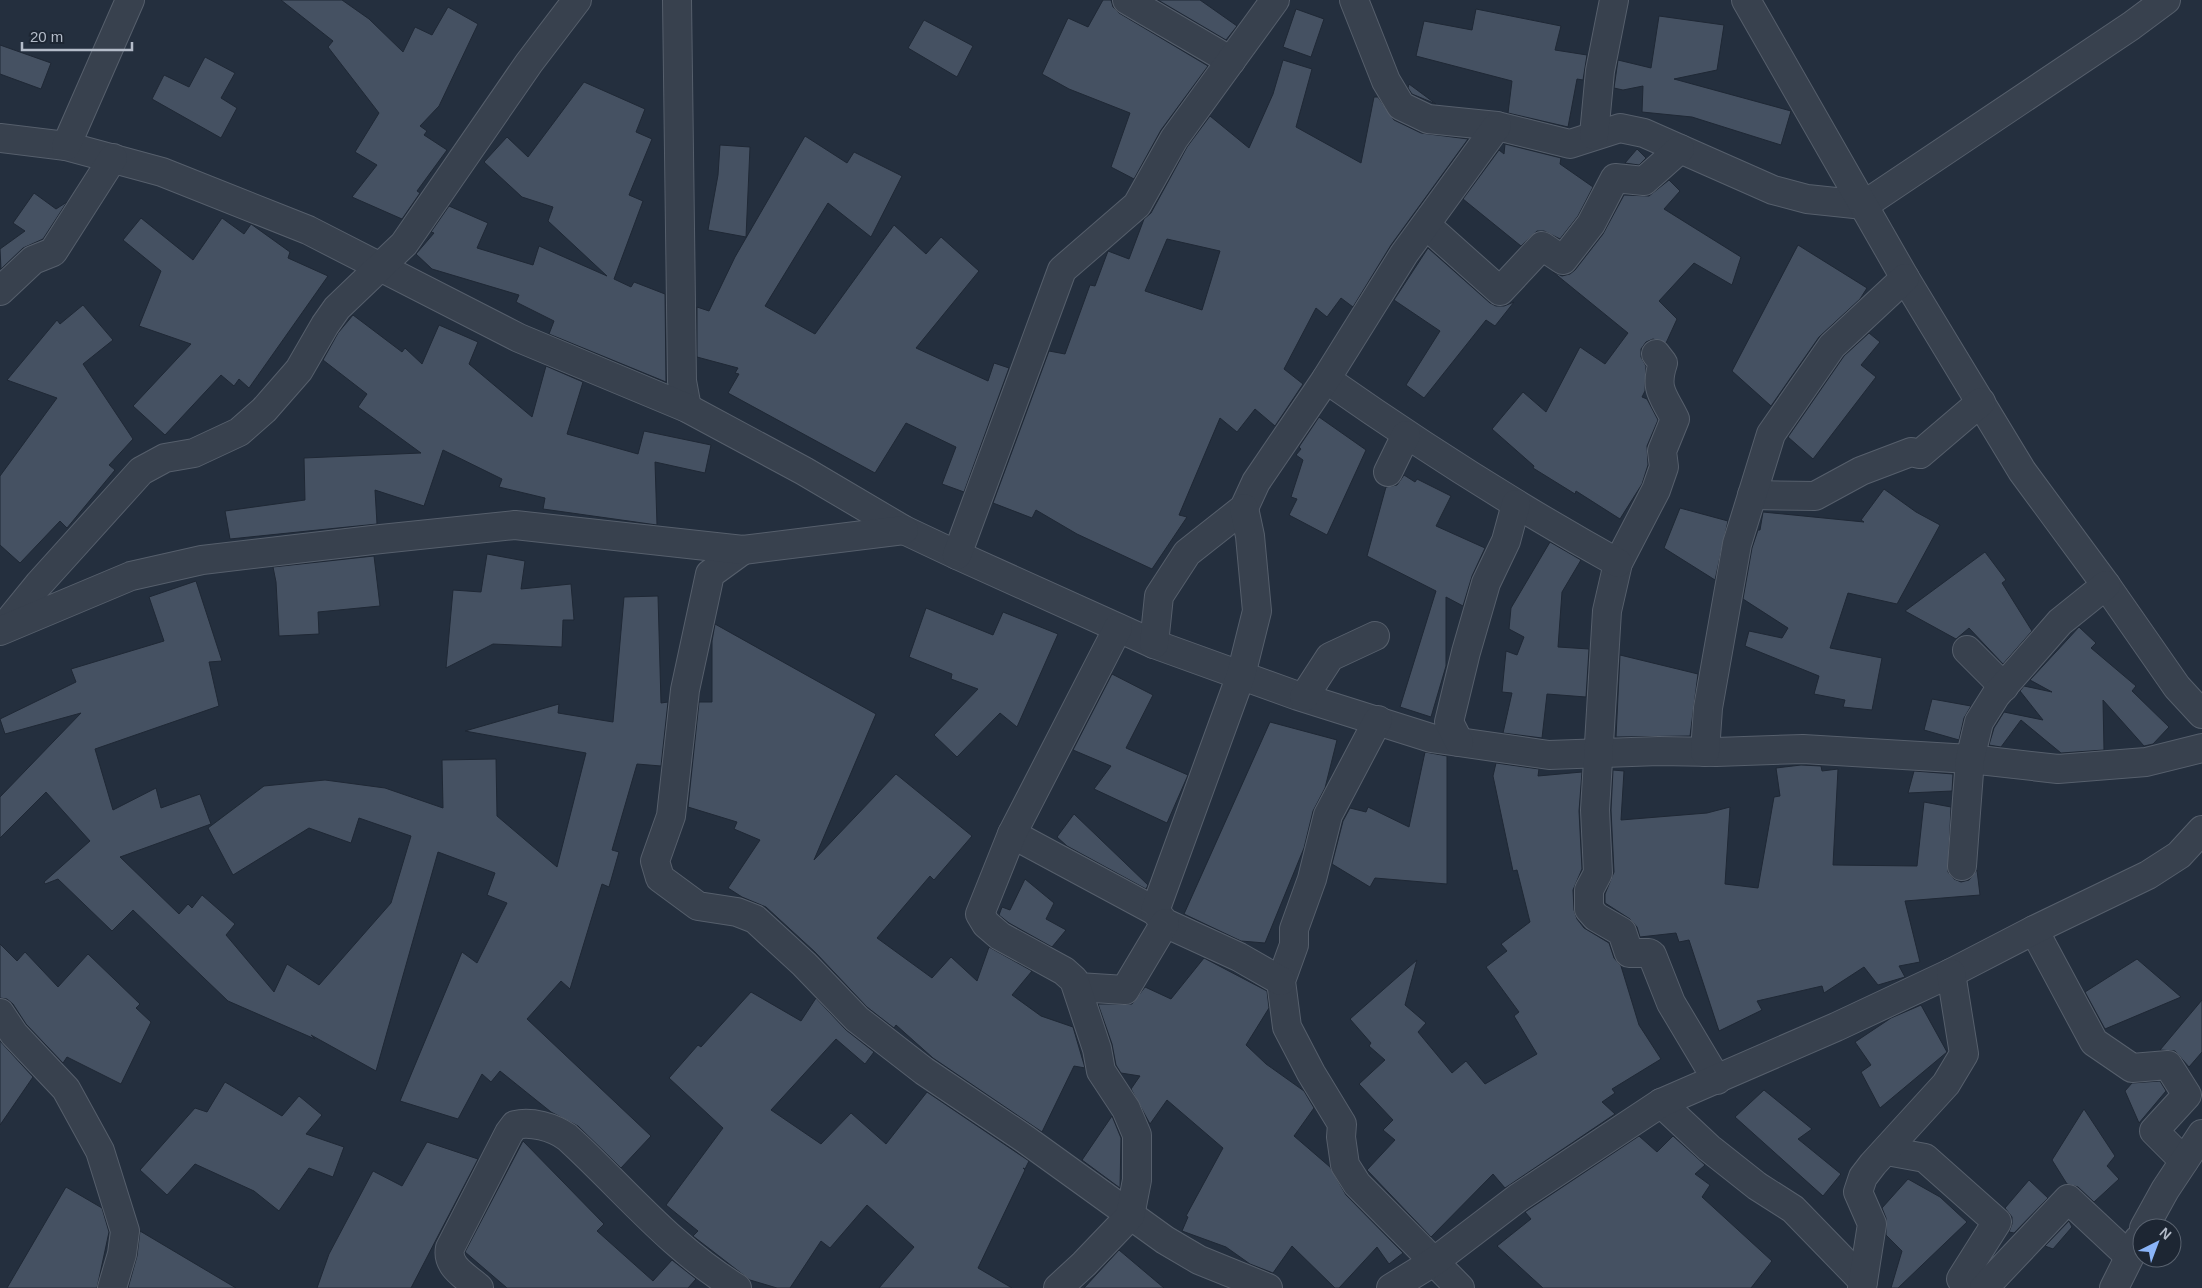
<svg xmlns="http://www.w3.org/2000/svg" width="2202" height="1288" viewBox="0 0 2202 1288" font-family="Helvetica,sans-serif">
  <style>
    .building { fill: #455162; stroke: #1f2835; fill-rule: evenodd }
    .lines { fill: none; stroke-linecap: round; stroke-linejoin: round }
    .minor-casing { stroke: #565f6c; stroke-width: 30 }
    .minor { stroke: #38414e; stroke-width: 28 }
  </style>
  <rect width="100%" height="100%" fill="#242f3e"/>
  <g class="building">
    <polygon points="281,0 342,0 369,19 403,52 415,27 432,35 448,7 478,24 439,106 420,126 427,131 424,135 447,150 417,191 420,193 402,219 352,197 377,165 355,152 379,113 328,47 333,41"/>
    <polygon points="1103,0 1111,0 1113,7 1119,13 1208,66 1161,130 1134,179 1111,167 1130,113 1069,89 1042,74 1068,18 1088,27"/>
    <polygon points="1158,0 1200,0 1237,26 1226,40"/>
    <polygon points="1296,9 1324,19 1311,57 1283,47"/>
    <polygon points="1476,9 1561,26 1555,50 1587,55 1583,80 1577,79 1568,127 1508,113 1512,81 1416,56 1424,21 1472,30"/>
    <polygon points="1659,16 1724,25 1717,70 1674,79 1791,111 1781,145 1692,117 1642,112 1643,86 1623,90 1614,88 1618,60 1651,68"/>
    <polygon points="924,20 973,46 957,77 908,48"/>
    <polygon points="0,45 51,63 41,89 0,74"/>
    <polygon points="205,57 235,73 221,98 237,108 221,138 152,99 164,75 189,87"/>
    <path d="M1283,60L1312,69L1296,127L1361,163L1374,97H1378L1394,120L1421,133L1468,139L1391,245L1353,307L1341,298L1327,317L1316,308L1284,369L1303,384L1275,426L1255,409L1237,432L1220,418L1179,515L1187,517L1152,569L1077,534L1036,510L1032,518L993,503L1049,351L1065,354L1090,285L1095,286L1108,251L1129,259L1144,219L1151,213L1187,147L1210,116L1249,148L1273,94ZM1167,239L1220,251L1202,310L1145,291Z"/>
    <polygon points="584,82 645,109 636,132 652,139 629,195 643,201 614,279 631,287 634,282 665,294 666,382 549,334 554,321 516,302 519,295 432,269 416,254 434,233 431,232 449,206 488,223 477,248 533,265 539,246 607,276 548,221 553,207 522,197 484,162 507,137 528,157"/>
    <polygon points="1409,84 1436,104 1412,94 1408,88"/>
    <polygon points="805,136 847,163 854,152 902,176 871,237 828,203 765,306 815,334 894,225 926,254 941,237 979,271 916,348 988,381 994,363 1009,368 964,492 942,484 956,447 906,423 875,473 728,393 739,374 735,373 738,368 697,357 697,307 709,311 735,257"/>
    <polygon points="1505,144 1561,158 1560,164 1593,187 1578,216 1560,239 1544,231 1537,231 1521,246 1463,199 1499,150 1504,154"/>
    <polygon points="720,145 750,147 746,237 708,230 718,175"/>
    <polygon points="1637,149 1646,158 1639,165 1625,163"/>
    <polygon points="1669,180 1680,191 1664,209 1741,257 1732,285 1694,263 1659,301 1677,319 1666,343 1653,339 1646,342 1641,349 1641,357 1646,366 1645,391 1642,397 1647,399 1658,420 1647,446 1648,465 1642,484 1620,519 1576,491 1575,494 1533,468 1534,466 1492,429 1523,392 1546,412 1580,347 1605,364 1628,333 1553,272 1562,276 1570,274 1575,270 1603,234 1624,195 1649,196"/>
    <polygon points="34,193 56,209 67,202 43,239 23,248 1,269 0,249 25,231 13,223"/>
    <polygon points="141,218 193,260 222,218 244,234 251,224 290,252 288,258 328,276 249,388 239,379 234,386 221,375 165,435 133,406 191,344 139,326 161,271 123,240"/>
    <polygon points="1798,245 1867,288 1860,299 1819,337 1771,406 1732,371"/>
    <polygon points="1428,248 1490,303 1496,306 1504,306 1514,302 1495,326 1486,320 1424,398 1406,385 1440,331 1394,300"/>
    <polygon points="83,305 113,340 83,364 133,439 109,465 115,470 67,528 60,521 20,563 0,545 0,476 57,398 7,380 57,320 60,324"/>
    <polygon points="353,315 402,352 405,348 422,364 439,325 478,342 469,364 532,417 546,366 583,382 567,434 638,454 644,431 711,445 705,473 655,462 657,525 543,509 545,498 499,487 502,479 443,450 424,506 375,490 377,524 230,539 225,511 305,500 304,458 421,453 358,407 367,394 323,360 338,333"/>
    <polygon points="1869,333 1880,342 1861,365 1876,377 1813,459 1788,437 1844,356"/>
    <polygon points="1319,417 1366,450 1327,535 1289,515 1297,499 1291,497 1303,460 1296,455 1301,449 1299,447"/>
    <polygon points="1404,475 1415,482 1417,479 1451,496 1436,526 1485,548 1472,576 1463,606 1446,597 1446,666 1431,717 1400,707 1436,591 1367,556 1386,487 1397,485"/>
    <polygon points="1884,489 1916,512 1940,525 1897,604 1848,593 1830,648 1882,658 1872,710 1843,707 1845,700 1814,694 1819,676 1745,646 1749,631 1782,638 1788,628 1743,599 1752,548 1758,530 1760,530 1763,512 1864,522 1861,520"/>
    <polygon points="1680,508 1728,521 1715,580 1664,548"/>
    <polygon points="1550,542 1581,560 1562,592 1558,647 1589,649 1586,697 1547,694 1542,738 1503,733 1512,693 1502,692 1506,651 1517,655 1524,637 1509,629 1511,608"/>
    <polygon points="1985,552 2006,580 2002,583 2032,631 2003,664 1969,628 1956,639 1905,611"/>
    <polygon points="487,554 525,561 521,589 571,584 574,620 563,620 562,647 493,644 446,668 453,590 481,592"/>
    <polygon points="374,556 380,606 318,612 319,634 279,636 276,582 273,567"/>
    <polygon points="196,581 222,661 209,662 219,706 95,749 113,810 156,788 161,808 200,794 211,824 120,857 179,914 188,904 192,908 202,895 235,924 226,935 274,992 287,964 319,985 391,903 411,836 359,818 351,843 309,828 233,875 208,828 264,786 325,780 385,788 443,808 442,760 496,759 497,816 557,867 586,753 465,731 559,704 558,713 613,722 624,597 658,596 661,703 668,702 661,766 637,764 612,850 619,852 609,887 602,884 570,989 561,981 527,1019 651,1136 621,1168 578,1126 551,1112 500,1071 491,1082 482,1074 458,1119 400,1101 462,952 477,963 507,903 487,895 495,873 438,852 376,1071 311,1035 315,1039 228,1001 133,910 112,931 58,879 45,884 44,882 90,841 46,792 0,838 0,797 81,713 5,734 0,719 76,682 71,669 164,641 149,597"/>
    <polygon points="926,608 993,635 1003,612 1058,634 1017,727 1000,713 957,757 934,735 978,689 951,679 952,674 909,657"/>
    <polygon points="715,624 876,714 814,860 896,774 972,836 934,880 930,876 877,938 932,978 951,957 977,981 989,947 1032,971 1012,995 1041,1016 1073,1027 1085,1068 1074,1066 1042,1132 933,1058 896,1025 894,1028 867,1007 815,952 766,907 742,897 728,888 760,840 734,829 737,822 688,807 699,702 712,702 712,641"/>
    <polygon points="2079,627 2096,643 2091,648 2136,686 2132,691 2169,727 2153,744 2144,746 2103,700 2104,750 2061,753 2021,720 2001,747 1989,745 1994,728 2004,712 2043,720 2020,691 2024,686 2052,692 2030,680"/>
    <polygon points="1620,655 1698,674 1690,736 1616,737"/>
    <polygon points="1112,674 1153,695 1126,748 1188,775 1167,823 1094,789 1111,766 1073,750"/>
    <polygon points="1932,699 1971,706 1964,718 1959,740 1924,730"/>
    <polygon points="1270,722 1337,740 1325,788 1313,811 1304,848 1265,943 1241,941 1184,914"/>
    <polygon points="1425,752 1447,756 1447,884 1375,878 1370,887 1332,864 1343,821 1350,808 1366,812 1368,807 1409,827"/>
    <polygon points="1496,763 1539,769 1538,776 1582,772 1579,811 1582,869 1573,890 1574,910 1577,919 1584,928 1609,943 1614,958 1621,966 1639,1025 1661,1059 1612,1089 1615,1093 1602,1102 1615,1114 1505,1188 1493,1174 1431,1237 1367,1170 1395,1140 1383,1130 1393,1120 1359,1084 1385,1060 1369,1046 1371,1043 1350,1019 1417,960 1405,1005 1426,1023 1418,1032 1452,1073 1466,1061 1485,1084 1537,1054 1514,1016 1519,1012 1486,967 1507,951 1501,944 1530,922 1517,870 1513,871 1493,776"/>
    <polygon points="1801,765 1821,766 1822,771 1838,769 1833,865 1917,866 1924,802 1951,807 1948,872 1954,879 1961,882 1969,880 1977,870 1980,895 1905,901 1920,962 1899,966 1905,977 1878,985 1864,967 1824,993 1822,986 1757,1001 1762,1010 1719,1031 1689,940 1679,942 1676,933 1640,937 1637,927 1630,919 1605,903 1605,894 1614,872 1611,810 1613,770 1624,771 1621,820 1707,813 1730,807 1725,884 1758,888 1774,797 1780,796 1776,768"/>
    <polygon points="1914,771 1953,774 1952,791 1908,793"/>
    <polygon points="1074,814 1148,885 1146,889 1067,846 1057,837"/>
    <polygon points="1025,879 1054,903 1046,919 1066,930 1052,947 1009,923 999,915 1002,907 1010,910"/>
    <polygon points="0,944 17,961 25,952 58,987 88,954 140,1004 136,1008 151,1022 121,1084 67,1057 63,1063 26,1024 13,1004 7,999 0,998"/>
    <polygon points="1204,958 1267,991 1269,1008 1246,1045 1266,1064 1304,1091 1314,1108 1294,1136 1330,1167 1346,1195 1403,1253 1389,1264 1377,1247 1339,1288 1335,1288 1292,1246 1273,1273 1250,1264 1226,1247 1182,1231 1188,1217 1186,1216 1223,1148 1167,1100 1150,1124 1131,1089 1140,1076 1121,1073 1116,1065 1112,1044 1098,1004 1132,1004 1145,987 1171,999"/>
    <polygon points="2137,959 2181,997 2105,1029 2085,992"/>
    <polygon points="751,992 801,1021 816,998 846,1030 874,1052 865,1064 836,1039 771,1110 821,1144 851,1113 886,1144 927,1092 1029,1161 1025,1169 1023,1168 1025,1170 978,1268 1012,1288 879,1288 914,1247 867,1205 830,1248 821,1241 790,1288 777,1288 750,1280 693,1236 698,1231 666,1205 723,1128 669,1078 698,1045 701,1047"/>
    <polygon points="2202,1000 2202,1052 2189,1067 2175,1051 2160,1050"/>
    <polygon points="1921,1005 1947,1052 1880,1108 1861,1072 1871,1065 1855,1042 1891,1018"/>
    <polygon points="0,1041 33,1077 0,1125"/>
    <polygon points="2160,1081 2166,1091 2139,1123 2125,1091 2132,1083"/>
    <polygon points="225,1082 282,1116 299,1096 322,1115 306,1134 344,1147 333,1177 309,1168 279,1211 254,1191 195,1164 167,1195 140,1170 195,1108 207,1112"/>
    <polygon points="1764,1090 1812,1129 1798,1139 1841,1174 1823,1196 1735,1117"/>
    <polygon points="2084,1109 2115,1156 2107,1166 2119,1179 2094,1202 2078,1187 2067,1184 2052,1160"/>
    <polygon points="1112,1116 1121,1138 1120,1188 1082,1160"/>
    <polygon points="1639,1136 1657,1152 1673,1136 1705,1165 1695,1174 1710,1185 1702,1197 1772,1261 1751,1288 1543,1288 1497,1246 1531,1219 1525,1212"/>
    <polygon points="523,1141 604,1224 597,1231 653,1281 672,1260 696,1279 688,1288 507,1288 465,1252"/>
    <polygon points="427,1142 478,1159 411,1288 317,1288 329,1254 373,1171 402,1186"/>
    <polygon points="1908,1179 1940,1197 1967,1222 1898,1288 1891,1288 1902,1251 1886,1235 1886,1218 1882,1208"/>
    <polygon points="2029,1180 2048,1198 2014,1233 2009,1232 2012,1224 2012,1217 2005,1208"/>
    <polygon points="66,1187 102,1208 109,1232 97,1288 7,1288"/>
    <polygon points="2069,1221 2072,1227 2053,1249 2045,1246"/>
    <polygon points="140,1231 236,1288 128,1288 137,1256"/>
    <polygon points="1119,1250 1164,1288 1084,1288"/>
  </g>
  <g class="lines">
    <g class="minor-casing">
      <g id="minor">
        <polyline points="677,0 682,381 687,408"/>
        <polyline points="1127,0 1231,61"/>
        <polyline points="1354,0 1386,81 1401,106 1428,119 1497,126 1570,144 1620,128 1644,133 1773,190 1807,199 1864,205 2131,26 2166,0"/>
        <polyline points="1746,0 1905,278 2022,471 2106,585 2177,687 2202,714"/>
        <polyline points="1594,135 1600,71 1614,0"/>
        <polyline points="0,138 66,146 162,172 308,230 519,338 687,408 804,471 904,530 957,555 1154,644 1298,696 1431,738 1549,755 1659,751 1716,752 1803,749 1970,759 2058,769 2146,762 2202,748"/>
        <polyline points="66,146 130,0"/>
        <polyline points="1426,225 1500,291 1542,246 1563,260 1591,224 1615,178 1644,181 1680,149"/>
        <polyline points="0,291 33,260 53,252 113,158"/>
        <path d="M1656,354L1663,363C1654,390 1664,396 1675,419L1662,451L1664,467L1656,490L1618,563L1607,611L1595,810L1598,873L1589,890V909L1596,917L1622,932L1629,953H1649L1652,955L1671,1003L1717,1080"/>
        <path d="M1326,379C1420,445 1517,507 1618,563"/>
        <polyline points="1388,472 1406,435"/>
        <polyline points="1752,495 1815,496 1861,471 1911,452 1920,454 1981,402"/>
        <polyline points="743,550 710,574 685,690 671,816 655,861 660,878 698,906 737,912 755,919 804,964 857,1019 924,1071 1025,1139 1165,1240 1199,1260 1268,1288"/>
        <polyline points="957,555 1062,270 1137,205 1174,139 1275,0"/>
        <polyline points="4,627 39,584 141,471 165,458 194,453 239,432 264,410 299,370 325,325 337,308 404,244 529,63 577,0"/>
        <polyline points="0,631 131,576 202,560 381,539 515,525 743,550 904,530"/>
        <polyline points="1154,644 1159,596 1187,553 1244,508 1256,482 1326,379 1404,254 1497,126"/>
        <polyline points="1967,650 2004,687"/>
        <polyline points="1304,697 1330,657 1375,636"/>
        <polyline points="1378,720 1328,815 1312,879 1294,929 1294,945 1281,981 1287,1027 1311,1073 1342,1124 1341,1137 1345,1165 1357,1184 1460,1288"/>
        <polyline points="1459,742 1449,722 1466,652 1486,583 1506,541 1516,504"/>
        <polyline points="1705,752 1708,708 1737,544 1771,434 1832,346 1905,278"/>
        <polyline points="1012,834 1155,911 1165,923 1239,957 1281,981"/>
        <polyline points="1962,866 1970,759 1979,722 1996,695 2060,622 2106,585"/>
        <polyline points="1155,911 1241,675 1257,611 1250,536 1244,508"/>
        <polyline points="2034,930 2094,1042 2132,1068 2168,1065 2187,1095 2154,1131 2184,1161"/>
        <polyline points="1078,987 1125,990 1165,923"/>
        <polyline points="0,1013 14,1034 66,1089 100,1151 125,1231 122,1254 112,1288"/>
        <polyline points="1661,1103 1709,1148 1757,1186 1793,1209 1863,1281"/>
        <polyline points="1887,1151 1925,1158 1997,1222 1961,1279 1976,1288"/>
        <polyline points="2144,1228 2165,1190 2202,1134"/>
        <path d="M479,1288C467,1277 446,1267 450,1248L509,1133L515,1125C531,1121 553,1127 567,1137C623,1188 671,1248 737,1288"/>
        <polyline points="1058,1288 1084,1264 1130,1216 1137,1180 1137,1135 1126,1109 1101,1071 1097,1049 1074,980 1064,971 1000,936 986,924 980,914 1012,834 1118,628"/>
        <polyline points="1391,1288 1435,1261 1519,1197 1661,1103 1836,1027 1951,973 2034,930 2148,875 2179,855 2202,830"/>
        <polyline points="1862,1288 1872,1224 1858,1192 1863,1177 1873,1164 1946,1084 1964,1054 1951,973"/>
        <polyline points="1984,1288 2068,1199 2129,1256"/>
        <polyline points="2114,1288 2138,1240"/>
      </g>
    </g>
    <use href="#minor" class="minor"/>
  </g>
  <g transform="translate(2157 1243) rotate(42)"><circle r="24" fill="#1d2633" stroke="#59626f"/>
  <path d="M0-4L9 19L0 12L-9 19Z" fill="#8ab4f8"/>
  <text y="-8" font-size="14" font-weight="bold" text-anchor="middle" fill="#b4bcc9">N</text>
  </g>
  <path d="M22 42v8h110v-8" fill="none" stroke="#b4bcc9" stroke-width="2.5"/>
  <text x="30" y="42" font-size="15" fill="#b4bcc9" stroke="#1d2633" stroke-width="4" paint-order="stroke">20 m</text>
</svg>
